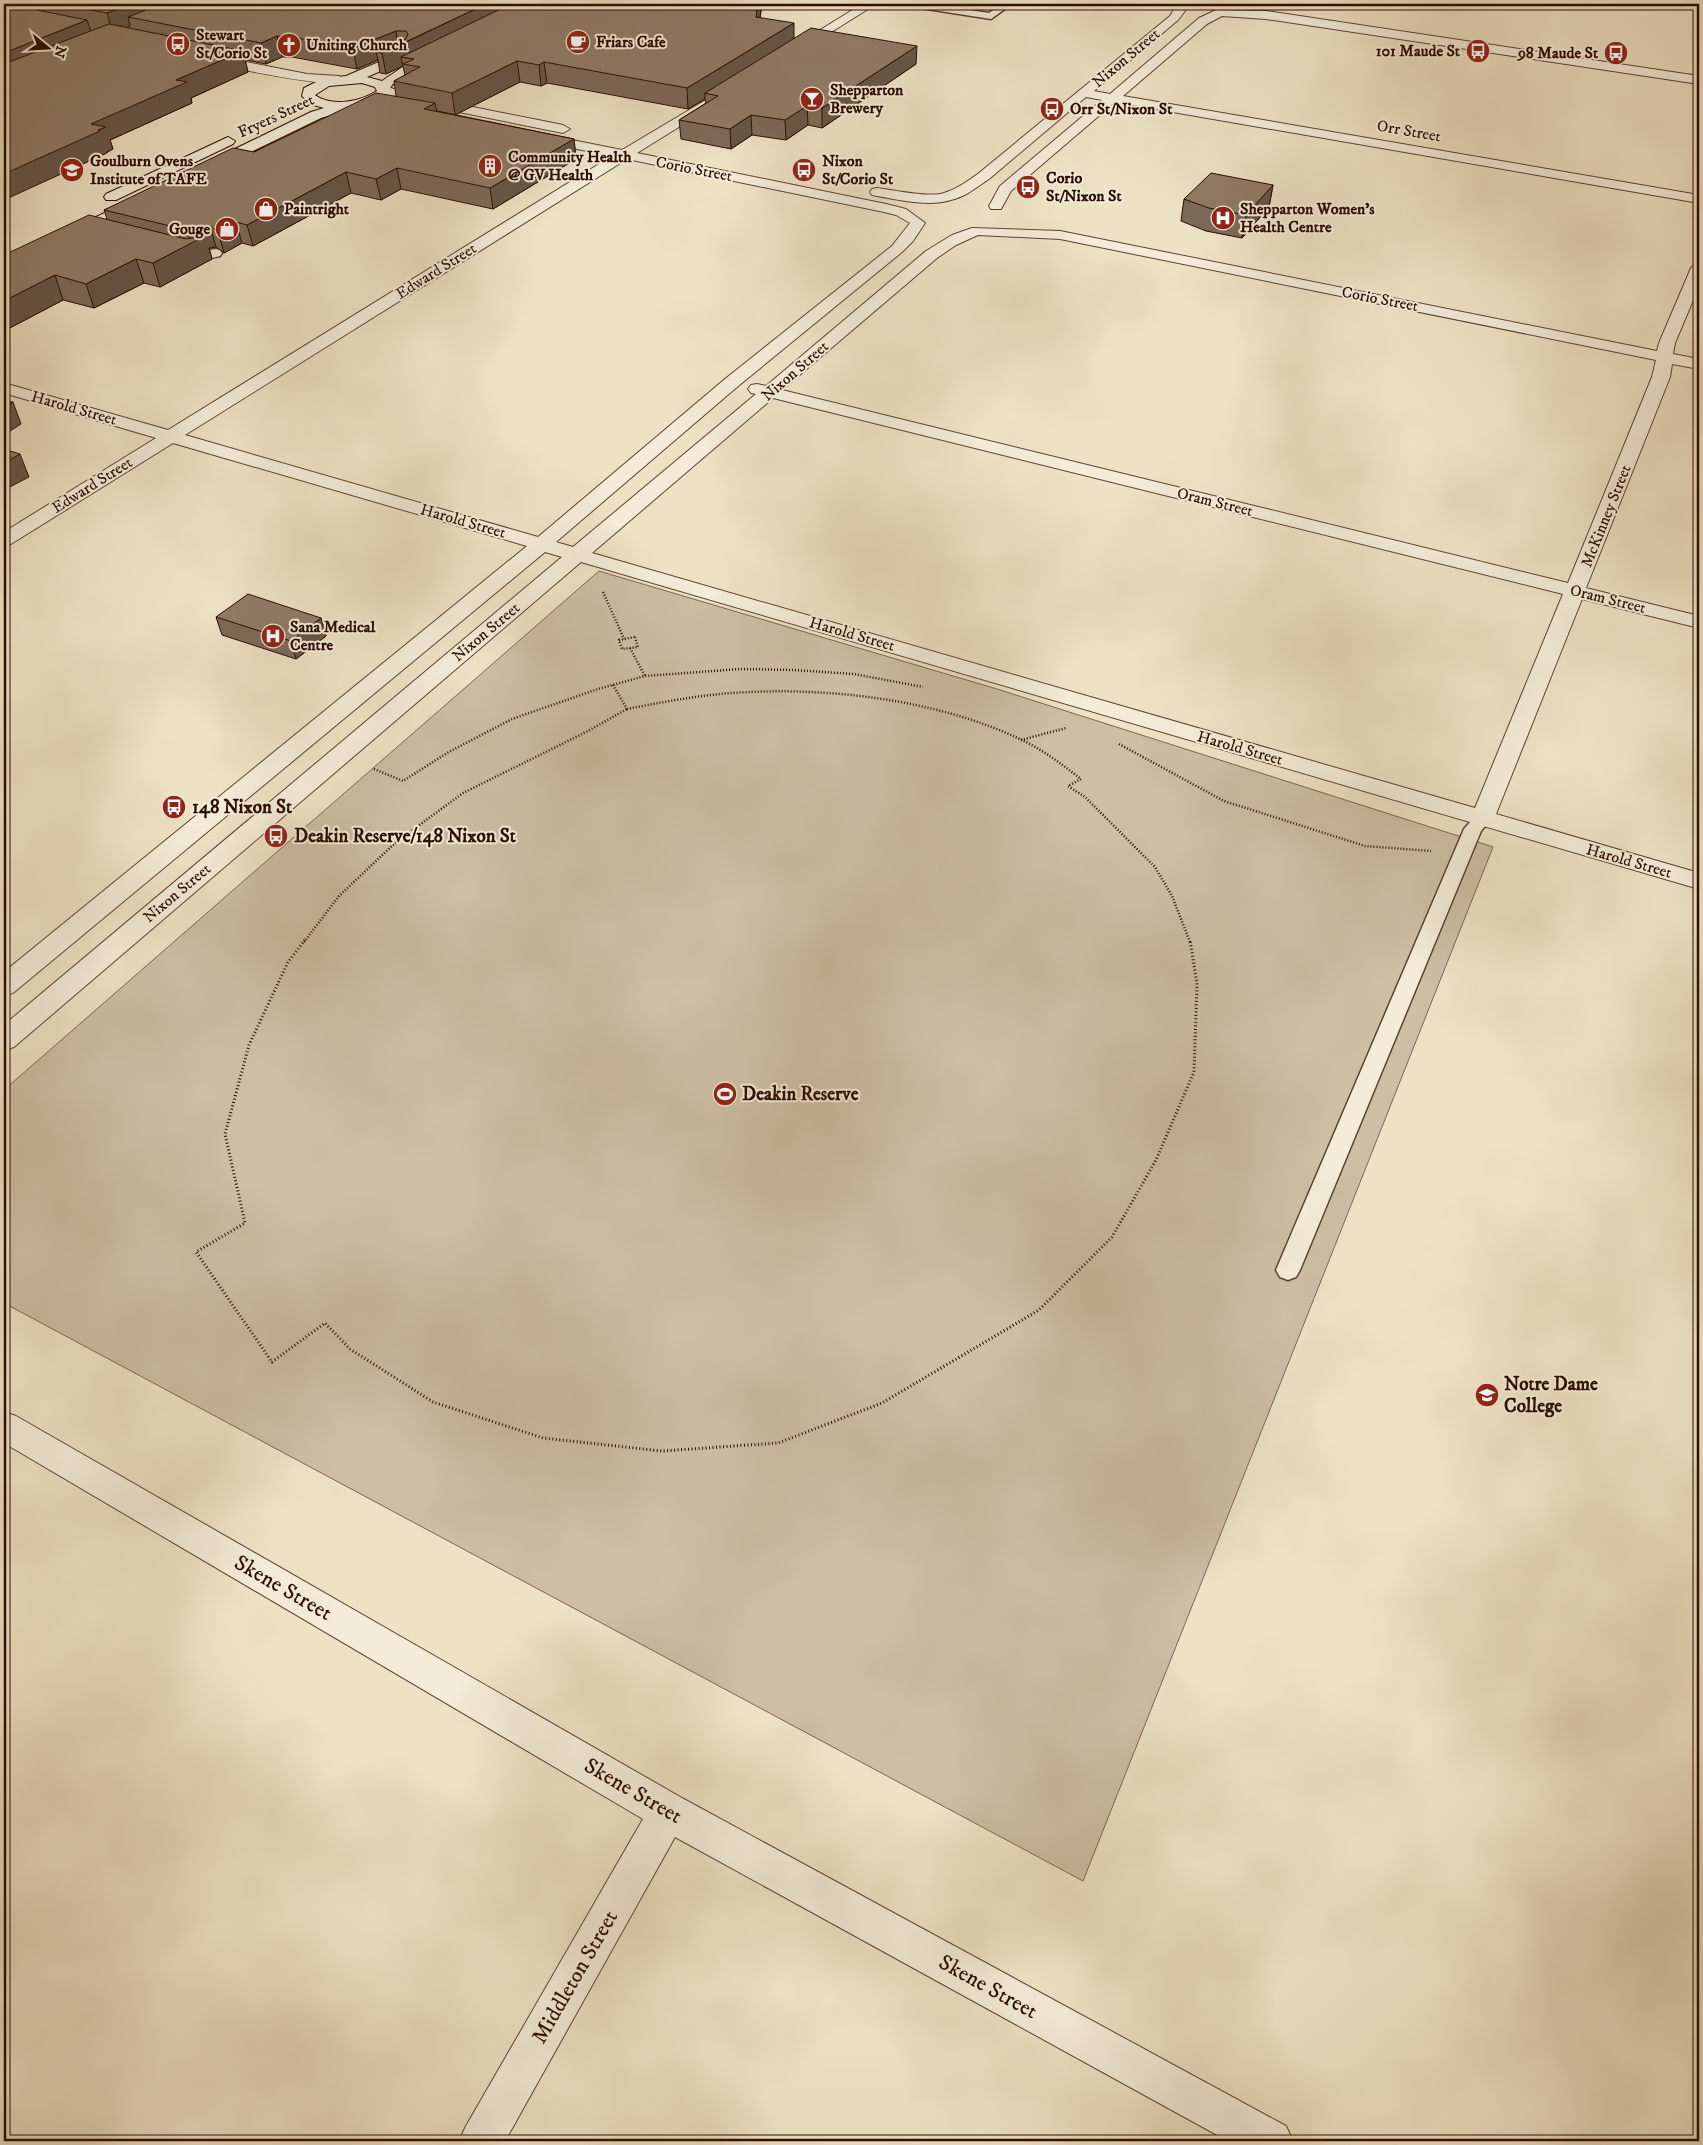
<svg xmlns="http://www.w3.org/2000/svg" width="1703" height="2145" viewBox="0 0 1703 2145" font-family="'IM FELL DW Pica',serif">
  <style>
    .green { fill: #cdbea4; stroke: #7c6553 }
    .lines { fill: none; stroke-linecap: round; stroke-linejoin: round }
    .lane-casing { stroke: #5c4233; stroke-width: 3 }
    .street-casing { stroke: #5c4233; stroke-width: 2 }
    .secondary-casing { stroke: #2b0c02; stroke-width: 2 }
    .path-far1 { stroke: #2b0c02; stroke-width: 2.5; stroke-dasharray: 1 2; stroke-linecap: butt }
    .path { stroke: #2b0c02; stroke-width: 3; stroke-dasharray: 1 2.5; stroke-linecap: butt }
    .lane { fill: #f4ecd9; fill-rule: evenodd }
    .street { fill: #f4ecd9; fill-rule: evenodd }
    .secondary { fill: #f4ecd9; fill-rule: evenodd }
    .wall { fill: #7c6a59; stroke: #2b0c02 }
    .shaded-wall { fill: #655648; stroke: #2b0c02 }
    .building { fill: #907b67; stroke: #2b0c02 }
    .labels { text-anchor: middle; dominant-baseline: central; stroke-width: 4; stroke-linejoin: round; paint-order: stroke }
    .far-poi-label { font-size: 16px; font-weight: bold; fill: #2b0c02; stroke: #f4ecd9; text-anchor: start }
    .far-street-label { font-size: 16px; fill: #2b0c02; stroke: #f4ecd9 }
    .poi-label { font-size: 19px; font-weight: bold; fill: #2b0c02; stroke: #f4ecd9; text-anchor: start }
    .near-street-label { font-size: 22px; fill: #2b0c02; stroke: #f4ecd9 }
  </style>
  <rect width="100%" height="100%" fill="#eee2c5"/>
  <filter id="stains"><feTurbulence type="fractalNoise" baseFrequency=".004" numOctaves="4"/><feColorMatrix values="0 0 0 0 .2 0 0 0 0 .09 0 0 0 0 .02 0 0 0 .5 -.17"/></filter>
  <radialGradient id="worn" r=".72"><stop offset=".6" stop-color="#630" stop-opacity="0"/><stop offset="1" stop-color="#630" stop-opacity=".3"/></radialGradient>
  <polygon class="green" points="599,571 997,689 1493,847 1083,1881 4,1303 4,1090"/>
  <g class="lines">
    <g class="lane-casing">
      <g id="lane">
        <polygon points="910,4 930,4 989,13 1002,4 1007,4 1009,6 991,19 914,7"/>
        <path d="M216,249L220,250L222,253L220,256C207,259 188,265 177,254L183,250L193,253Z"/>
        <polygon points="1483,812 1489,814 1492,818 1481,831 1300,1270 1296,1277 1288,1280 1280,1277 1276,1270 1464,829 1477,814"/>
      </g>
    </g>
    <g class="street-casing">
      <g id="street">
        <polygon points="862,4 876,4 798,53 794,54 788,50"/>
        <path d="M1173,4L1184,5L1185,11L1178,20L1094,91L1110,94L1199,18L1216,10L1266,11L1699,76V84L1266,19L1222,16L1207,24L1123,96L1699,195V203L1115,102L1011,191L1001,209H991L989,206L1000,186L1102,100L1086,97L989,179C977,187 965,197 951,200C929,207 900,200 877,196L872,195L870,192L872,189L877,188C893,190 931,198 944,193C957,189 968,181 979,173L1170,16L1173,11Z"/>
        <path d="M211,55L307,74L339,76L345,80C335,91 226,66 207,62L205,59Z"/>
        <polygon points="384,85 403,93 563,125 570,129 563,133 399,100 379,92 378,89 379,86"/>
        <path d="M711,97L716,98L717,101L716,104L637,153L886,204L906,209L925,223L913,241L902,252L737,387L556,542L573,547L756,394L751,393L748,389L751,385L757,384L766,386L926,251L952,235L972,228L1060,231L1657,351L1659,343L1691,268L1694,265L1699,263V286L1675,343L1673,354L1699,359V369L1672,364L1670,377L1586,588L1699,616V628L1582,599L1496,814L1699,873V889L581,562L14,1047L4,1050V1025L562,557L545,552L13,993L4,995V972L527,546L173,443L11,544L4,546V532L156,438L4,393V383L168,430L612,156L532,140L530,137L532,134L537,133L622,150ZM627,159L884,212L896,215L910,223L892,246L725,379L538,537L185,435ZM978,235L1060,239L1656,360L1652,377L1568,583L782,390L937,258L956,245ZM773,398L1563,594L1475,808L592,553Z"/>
        <polygon points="4,1412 16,1416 682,1798 1286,2126 1293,2141 1228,2141 675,1837 505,2141 459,2141 466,2126 643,1819 4,1443"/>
      </g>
    </g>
    <g class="secondary-casing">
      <g id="secondary">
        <path d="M438,51L444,55L442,58C426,65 409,71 395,82C388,88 390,94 381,100L321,118L216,169L211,170L204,166L206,163L311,112L324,108L310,104L302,96L304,88L322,79L346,76L400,53H408L410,56L408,59L367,77L382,81L404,66ZM362,83L375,87L377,91C360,102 331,107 315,95L329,86Z"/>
        <polygon points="228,137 235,141 233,144 116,200 106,200 104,197 106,194"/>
        <polygon points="140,196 145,197 147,200 145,203 4,272 4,261"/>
      </g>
    </g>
    <g class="path-far1">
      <polyline points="603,592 624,639"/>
      <polygon points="635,637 638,647 622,649 619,640"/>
      <polyline points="630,648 645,676"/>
      <polyline points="613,685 627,709"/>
      <path d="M627,709C658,703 689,697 720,694C818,685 939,698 1028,743C1047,753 1064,766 1081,779L1068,786L1085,797L1155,867L1172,896L1190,942"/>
      <polyline points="1021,740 1066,728"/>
      <polyline points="1119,744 1224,801 1365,846 1431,851"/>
      <polyline points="374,769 403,781 447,753 512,719 598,689 645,676 740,669 794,670 854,674 923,687"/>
      <polyline points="304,942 339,896 395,843 463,793 588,731 627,709"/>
    </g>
    <polyline class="path" points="305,940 288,962 249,1045 225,1134 245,1223 196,1252 272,1362 325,1323 350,1349 433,1402 543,1438 662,1451 778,1443 882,1403 1039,1310 1112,1237 1156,1160 1194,1072 1197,984 1190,940"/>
    <use href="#lane" class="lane"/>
    <use href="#street" class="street"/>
    <use href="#secondary" class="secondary"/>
  </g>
  <g class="wall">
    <polygon points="4,4 762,4 760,18 794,39 916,64 822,128 808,125 786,140 752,135 731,149 681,139 679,120 706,103 705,99 688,109 547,83 541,86 520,82 455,115 437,111 574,139 576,159 493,209 401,189 381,200 351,193 253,246 242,243 224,253 216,247 209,248 212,259 160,287 144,283 94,308 63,300 4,331 4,255 107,219 104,210 396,96 394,81 405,75 403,66 386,74 380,73 378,60 357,69 292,57 282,57 266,64 245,60 248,72 191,98 192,103 110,140 113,149 107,152 107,153"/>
    <polygon points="941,4 986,4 978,9"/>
    <polygon points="1273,185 1269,207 1242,238 1206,231 1181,221 1184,199"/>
    <polygon points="216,617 321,618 326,636 296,659 222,635"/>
  </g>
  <g class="shaded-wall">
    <polygon points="130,4 187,4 128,17 130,26 113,33 107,13"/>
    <polygon points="486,4 530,4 414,59 401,57 403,66 386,74 382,53 376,52 378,60 357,69 353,48 396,31 398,46"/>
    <polygon points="758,4 762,4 757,37 756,17"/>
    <polygon points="978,4 986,4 978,9"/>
    <polygon points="87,20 94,41 4,77 4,53"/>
    <polygon points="794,23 794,44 705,93 705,99 688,109 687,88"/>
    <polygon points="277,36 282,57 266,64 261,43"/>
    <polygon points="917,46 916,64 822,128 822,108"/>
    <polygon points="243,51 248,72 191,98 192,103 110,140 113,149 107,152 107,153 4,200 4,174 91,124 176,80"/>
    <polygon points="517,61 520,82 455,115 452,93"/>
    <polygon points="544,62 547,83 541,86 539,65"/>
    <polygon points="435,103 439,123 424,109"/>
    <polygon points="807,106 808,125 786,140 785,120"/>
    <polygon points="751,115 752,135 731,149 730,129"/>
    <polygon points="574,139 576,159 493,209 490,188"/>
    <polygon points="397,168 401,189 381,200 376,179"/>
    <polygon points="346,172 351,193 253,246 247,225"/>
    <polygon points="1273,185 1269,207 1242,238 1246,215"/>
    <polygon points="236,222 242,243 224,253 218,232"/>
    <polygon points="210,226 216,247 209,248 212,259 160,287 153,263 191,243 187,230"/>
    <polygon points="136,259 144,283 94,308 86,284"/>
    <polygon points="55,275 63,300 4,331 4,301"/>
    <polygon points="13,402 21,424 4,435 4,407"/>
    <polygon points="20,454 29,477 4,490 4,463"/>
    <polygon points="321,618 326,636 296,659 291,641"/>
  </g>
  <g class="building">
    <polygon points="4,4 7,4 87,20 4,53"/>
    <polygon points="58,4 130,4 107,13"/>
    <polygon points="161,4 486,4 382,53 376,52 406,39 408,34 406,31 396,31 353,48 287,36 277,36 261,43 128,17"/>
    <polygon points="511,4 758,4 756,17 794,23 687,88 544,62 539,65 517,61 452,93 394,81 420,67 403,64 414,59 401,57"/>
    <polygon points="109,24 243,51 176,80 187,82 91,124 106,127 98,130 100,131 4,174 4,64"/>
    <polygon points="811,28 917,46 822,108 807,106 785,120 751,115 730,129 679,120 718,96 705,93"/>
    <polygon points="376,93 435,103 424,109 574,139 490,188 397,168 376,179 346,172 247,225 236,222 218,232 210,226 187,230 104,210 233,148 254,152"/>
    <polygon points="1211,173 1273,185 1246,215 1209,208 1184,199"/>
    <polygon points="89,215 186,239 205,236 153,263 136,259 86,284 55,275 4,301 4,255"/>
    <polygon points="4,400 13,402 4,407"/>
    <polygon points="4,449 20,454 4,463"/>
    <polygon points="248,594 321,618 291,641 216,617"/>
  </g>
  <defs>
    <g id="cafe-disc" transform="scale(1.25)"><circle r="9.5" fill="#8f2418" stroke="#f4ecd9"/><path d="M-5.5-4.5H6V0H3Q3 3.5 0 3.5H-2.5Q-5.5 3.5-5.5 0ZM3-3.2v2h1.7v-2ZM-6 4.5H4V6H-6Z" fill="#fff"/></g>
    <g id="bus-disc" transform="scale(1.25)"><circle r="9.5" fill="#8f2418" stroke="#f4ecd9"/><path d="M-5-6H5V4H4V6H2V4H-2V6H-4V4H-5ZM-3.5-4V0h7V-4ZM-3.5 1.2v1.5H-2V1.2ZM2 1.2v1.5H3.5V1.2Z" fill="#fff"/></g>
    <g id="church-disc" transform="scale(1.25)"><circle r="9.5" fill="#8f2418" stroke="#f4ecd9"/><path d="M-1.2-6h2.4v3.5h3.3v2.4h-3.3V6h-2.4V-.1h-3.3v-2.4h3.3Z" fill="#fff"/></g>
    <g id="bar-disc" transform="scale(1.25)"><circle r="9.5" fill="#8f2418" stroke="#f4ecd9"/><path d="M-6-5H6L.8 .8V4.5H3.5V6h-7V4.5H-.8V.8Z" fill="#fff"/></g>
    <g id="building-disc" transform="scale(1.25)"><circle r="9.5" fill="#8f2418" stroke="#f4ecd9"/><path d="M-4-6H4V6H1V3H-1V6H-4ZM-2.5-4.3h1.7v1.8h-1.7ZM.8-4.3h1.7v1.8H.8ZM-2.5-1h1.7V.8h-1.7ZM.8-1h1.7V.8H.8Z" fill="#fff"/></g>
    <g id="university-disc" transform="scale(1.25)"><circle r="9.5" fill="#8f2418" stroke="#f4ecd9"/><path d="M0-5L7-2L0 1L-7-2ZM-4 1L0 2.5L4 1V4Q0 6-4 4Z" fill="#fff"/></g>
    <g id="shop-disc" transform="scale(1.25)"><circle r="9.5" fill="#8f2418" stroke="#f4ecd9"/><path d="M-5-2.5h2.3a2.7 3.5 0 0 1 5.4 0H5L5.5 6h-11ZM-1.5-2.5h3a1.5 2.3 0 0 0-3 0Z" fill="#fff"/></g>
    <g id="hospital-disc" transform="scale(1.25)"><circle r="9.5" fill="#8f2418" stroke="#f4ecd9"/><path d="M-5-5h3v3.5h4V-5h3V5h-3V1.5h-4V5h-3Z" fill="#fff"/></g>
    <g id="stadium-disc" transform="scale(1.25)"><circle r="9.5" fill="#8f2418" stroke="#f4ecd9"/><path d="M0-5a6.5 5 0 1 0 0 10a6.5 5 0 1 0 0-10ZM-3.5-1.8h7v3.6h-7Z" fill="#fff"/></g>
    <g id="school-disc" transform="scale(1.25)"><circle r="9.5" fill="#8f2418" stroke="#f4ecd9"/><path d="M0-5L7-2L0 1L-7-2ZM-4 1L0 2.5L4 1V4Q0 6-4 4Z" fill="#fff"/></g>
  </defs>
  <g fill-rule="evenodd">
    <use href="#cafe-disc" x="578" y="42"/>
    <use href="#bus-disc" x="178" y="44"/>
    <use href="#church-disc" x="289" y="45"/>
    <use href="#bus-disc" x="1478" y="51"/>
    <use href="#bus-disc" x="1616" y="53"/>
    <use href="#bar-disc" x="812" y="99"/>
    <use href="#bus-disc" x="1052" y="109"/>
    <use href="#building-disc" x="490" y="166"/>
    <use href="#university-disc" x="72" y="170"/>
    <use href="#bus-disc" x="804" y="170"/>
    <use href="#bus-disc" x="1028" y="187"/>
    <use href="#shop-disc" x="266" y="209"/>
    <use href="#hospital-disc" x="1223" y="218"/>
    <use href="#shop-disc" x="227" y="229"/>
    <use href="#hospital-disc" x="273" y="636"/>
    <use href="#bus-disc" x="174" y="807"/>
    <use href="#bus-disc" x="276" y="836"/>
    <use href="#stadium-disc" x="725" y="1094"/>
    <use href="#school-disc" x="1487" y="1395"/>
  </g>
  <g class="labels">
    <g class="far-poi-label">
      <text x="196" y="35">Stewart<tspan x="196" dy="18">St/Corio St</tspan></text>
      <text x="596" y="42">Friars Cafe</text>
      <text x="306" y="45">Uniting Church</text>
      <text x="1460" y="51" text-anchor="end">101 Maude St</text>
      <text x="1598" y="53" text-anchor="end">98 Maude St</text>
      <text x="830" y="90">Shepparton<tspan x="830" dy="18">Brewery</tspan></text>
      <text x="1070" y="109">Orr St/Nixon St</text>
      <text x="508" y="157">Community Health<tspan x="508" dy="18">@ GV Health</tspan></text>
      <text x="90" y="161">Goulburn Ovens<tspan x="90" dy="18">Institute of TAFE</tspan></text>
      <text x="822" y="161">Nixon<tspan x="822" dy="18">St/Corio St</tspan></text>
      <text x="1046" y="178">Corio<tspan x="1046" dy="18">St/Nixon St</tspan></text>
      <text x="284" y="209">Paintright</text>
      <text x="1240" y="209">Shepparton Women's<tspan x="1240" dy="18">Health Centre</tspan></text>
      <text x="210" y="229" text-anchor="end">Gouge</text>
      <text x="290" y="627">Sana Medical<tspan x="290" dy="18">Centre</tspan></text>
    </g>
    <g class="far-street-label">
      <text transform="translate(1126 58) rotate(-40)">Nixon Street</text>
      <text transform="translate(276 116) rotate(-25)">Fryers Street</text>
      <text transform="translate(1409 131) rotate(10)">Orr Street</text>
      <text transform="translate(694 169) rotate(11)">Corio Street</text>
      <text transform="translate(436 271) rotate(-32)">Edward Street</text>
      <text transform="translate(1380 299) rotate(11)">Corio Street</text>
      <text transform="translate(795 371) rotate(-41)">Nixon Street</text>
      <text transform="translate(74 408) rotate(16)">Harold Street</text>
      <text transform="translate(92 485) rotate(-32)">Edward Street</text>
      <text transform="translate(1215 502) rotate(14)">Oram Street</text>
      <text transform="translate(1606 516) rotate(-68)">McKinney Street</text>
      <text transform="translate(463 521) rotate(16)">Harold Street</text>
      <text transform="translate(1608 599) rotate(14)">Oram Street</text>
      <text transform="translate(486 632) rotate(-40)">Nixon Street</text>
      <text transform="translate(852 634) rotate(16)">Harold Street</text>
      <text transform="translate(1240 748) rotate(16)">Harold Street</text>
      <text transform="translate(1629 861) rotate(16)">Harold Street</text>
      <text transform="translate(177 893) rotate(-40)">Nixon Street</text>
    </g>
    <g class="poi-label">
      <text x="192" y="807">148 Nixon St</text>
      <text x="294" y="836">Deakin Reserve/148 Nixon St</text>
      <text x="742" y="1094">Deakin Reserve</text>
      <text x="1504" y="1384">Notre Dame<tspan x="1504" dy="22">College</tspan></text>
    </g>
    <g class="near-street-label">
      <text transform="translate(283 1588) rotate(30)">Skene Street</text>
      <text transform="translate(633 1791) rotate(30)">Skene Street</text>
      <text transform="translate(575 1977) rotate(-60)">Middleton Street</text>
      <text transform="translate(988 1987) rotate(29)">Skene Street</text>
    </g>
  </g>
  <rect width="1703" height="2145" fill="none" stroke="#eee2c5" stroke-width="20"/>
  <rect x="5" y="5" width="1693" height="2135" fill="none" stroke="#2b0c02" stroke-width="2.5"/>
  <rect x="10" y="10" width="1683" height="2125" fill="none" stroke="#2b0c02"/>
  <g transform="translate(48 48) rotate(108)" stroke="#f4ecd9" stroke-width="4" paint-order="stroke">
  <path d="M0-4L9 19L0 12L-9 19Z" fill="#2b0c02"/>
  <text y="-8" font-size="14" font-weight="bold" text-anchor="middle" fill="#2b0c02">N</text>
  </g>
  <rect width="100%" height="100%" filter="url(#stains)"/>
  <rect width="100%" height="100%" fill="url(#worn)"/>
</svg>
